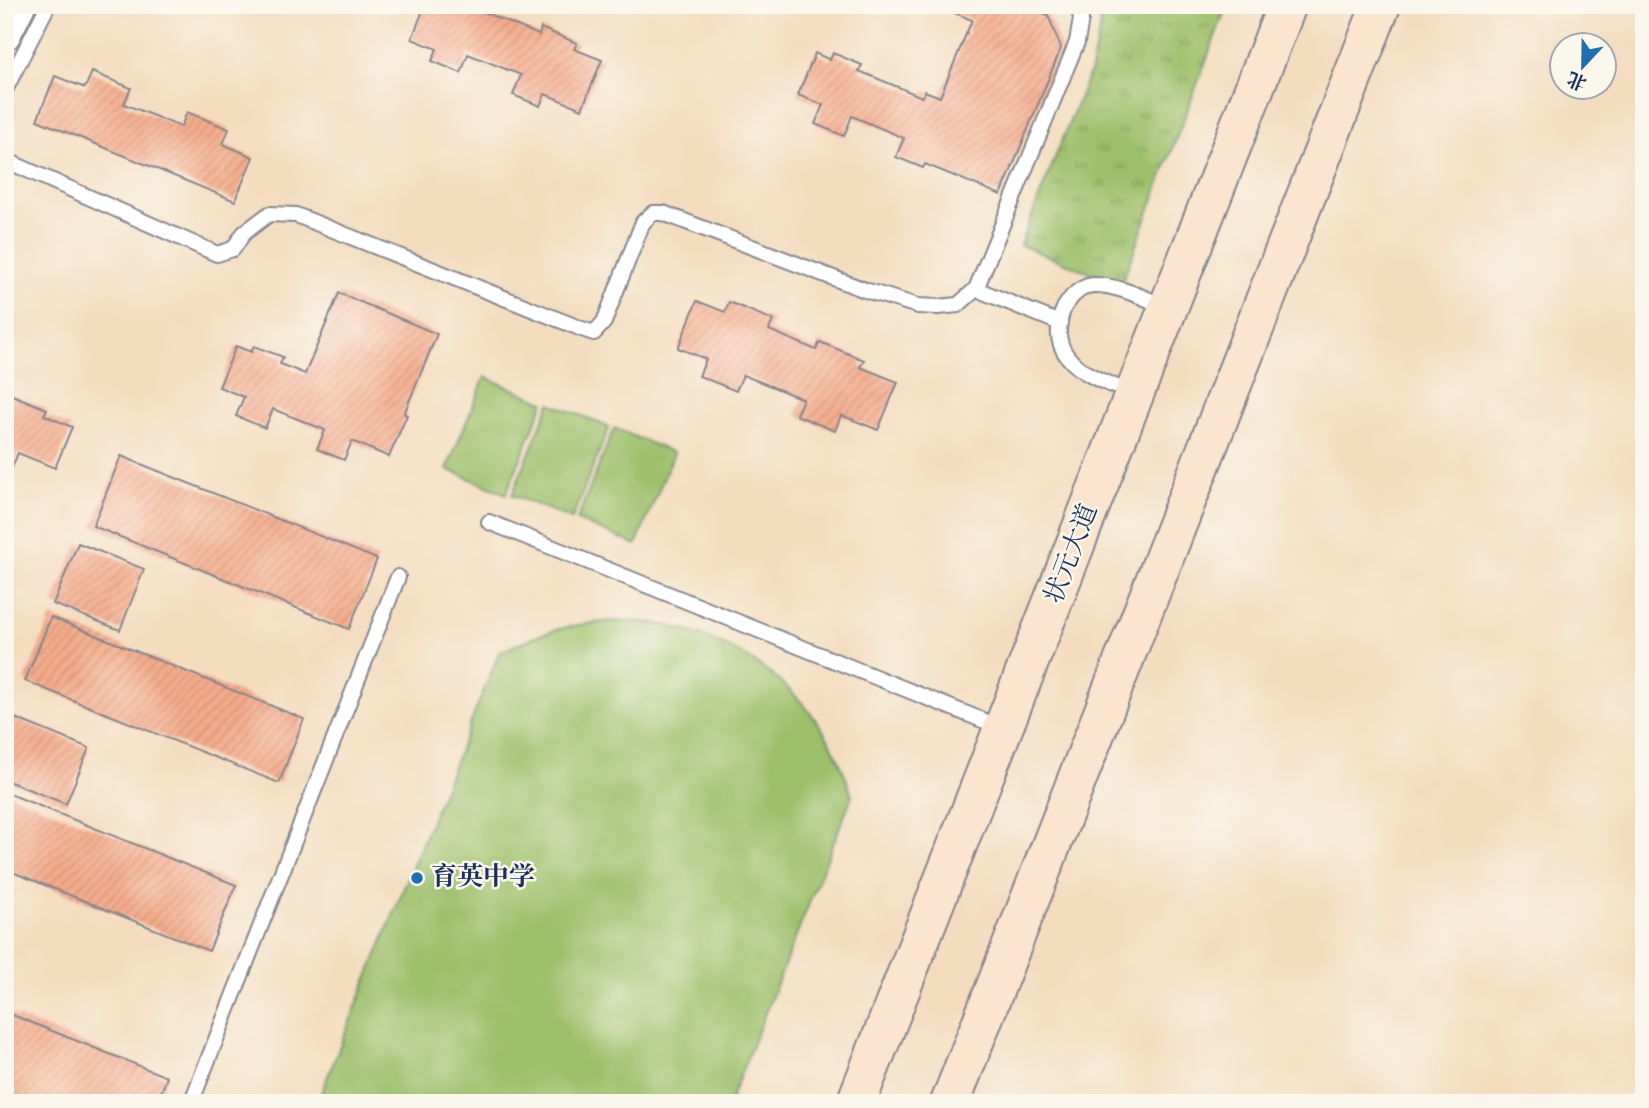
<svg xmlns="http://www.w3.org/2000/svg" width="1649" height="1108" viewBox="0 0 1649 1108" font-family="Vollkorn,'Noto Serif SC',serif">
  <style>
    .grass { fill: url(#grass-tufts); stroke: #5c7864; stroke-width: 2 }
    .pitch { fill: #9cc06a; stroke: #5c7864; stroke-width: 2 }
    .building { fill: url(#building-hatch) }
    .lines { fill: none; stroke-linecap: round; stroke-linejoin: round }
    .service-casing { stroke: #88868e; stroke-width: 18 }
    .minor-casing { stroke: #88868e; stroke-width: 33 }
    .secondary-casing { stroke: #88868e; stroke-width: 42 }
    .service { stroke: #fff; stroke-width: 14 }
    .minor { stroke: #fff; stroke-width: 30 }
    .secondary { stroke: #fbe5cf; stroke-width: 38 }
    .poi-dot { fill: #1f6fb2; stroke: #fbf7ec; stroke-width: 2.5 }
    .labels { text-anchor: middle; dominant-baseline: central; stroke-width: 5; stroke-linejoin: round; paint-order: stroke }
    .street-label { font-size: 26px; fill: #1b2f5e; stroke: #fbf7ec }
    .poi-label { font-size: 26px; font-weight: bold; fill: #1b2f5e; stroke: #fbf7ec; text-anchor: start }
  </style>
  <defs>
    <pattern id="grass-tufts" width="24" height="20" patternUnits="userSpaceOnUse" patternTransform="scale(1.75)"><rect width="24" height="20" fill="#9cc06a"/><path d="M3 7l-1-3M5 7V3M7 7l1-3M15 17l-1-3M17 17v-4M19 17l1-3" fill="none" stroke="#7e9c5a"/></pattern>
    <pattern id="building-hatch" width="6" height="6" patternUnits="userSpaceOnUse" patternTransform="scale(1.75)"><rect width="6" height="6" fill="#f5ab8b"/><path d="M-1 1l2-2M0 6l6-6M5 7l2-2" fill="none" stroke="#d1937a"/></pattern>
  </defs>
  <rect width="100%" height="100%" fill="#fbf7ec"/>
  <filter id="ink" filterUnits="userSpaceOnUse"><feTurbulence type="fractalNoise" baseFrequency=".0143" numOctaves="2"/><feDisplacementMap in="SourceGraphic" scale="14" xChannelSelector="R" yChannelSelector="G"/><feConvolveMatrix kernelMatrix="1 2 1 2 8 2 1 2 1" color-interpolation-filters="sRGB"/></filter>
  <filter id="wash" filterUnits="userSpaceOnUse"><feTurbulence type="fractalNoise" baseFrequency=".00686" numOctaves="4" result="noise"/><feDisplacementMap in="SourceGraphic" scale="28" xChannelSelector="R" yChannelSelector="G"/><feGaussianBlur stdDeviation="1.57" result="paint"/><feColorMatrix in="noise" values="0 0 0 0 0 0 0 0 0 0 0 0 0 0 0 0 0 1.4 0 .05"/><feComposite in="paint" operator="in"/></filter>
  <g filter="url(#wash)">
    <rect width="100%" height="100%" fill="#f4ddbf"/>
    <polygon class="grass" points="1101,5 1227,5 1121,285 1020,245 1091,69 1100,27"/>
    <g class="pitch">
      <polygon points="485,377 544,402 506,494 447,469"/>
      <polygon points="550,403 609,427 572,519 512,495"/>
      <polygon points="614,428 674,453 636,545 577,520"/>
      <path d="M615,621C626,621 637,621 647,622C723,632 796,678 832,746C840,762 847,779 852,796L729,1103H317L499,653C540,632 568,624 615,621Z"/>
    </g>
    <g id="blocks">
      <g class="building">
        <polygon points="425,5 477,5 476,9 539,35 541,28 577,43 574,49 602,60 582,109 545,94 540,106 513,95 521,75 468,54 461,73 432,61 437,49 412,39"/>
        <polygon points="936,5 1025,5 1048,15 1061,48 1001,195 925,164 923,168 896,157 904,138 852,116 844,136 815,124 823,105 798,95 815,53 830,60 833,53 862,65 859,71 922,97 925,91 940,97 972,20"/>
        <polygon points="92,72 131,88 124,104 181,127 187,112 229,129 223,144 253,157 235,201 37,120 55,76 85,88"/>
        <polygon points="339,293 437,334 404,414 407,415 389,457 352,441 344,460 317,449 325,430 273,409 265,428 236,416 244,397 219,387 236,346 251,352 254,346 283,357 280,364 305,374"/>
        <polygon points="697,301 725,312 729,302 773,320 769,330 816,350 820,342 864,360 860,367 898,382 878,430 841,415 835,431 796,415 803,399 743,375 736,391 699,376 706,359 678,348"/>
        <polygon points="12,395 47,409 44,415 72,427 55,468 18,453 10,472 5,470 5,400 9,401"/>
        <polygon points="121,456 377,559 349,629 93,526"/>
        <polygon points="78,543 144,569 120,630 53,604"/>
        <polygon points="51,617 304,719 279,783 25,681"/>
        <polygon points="5,714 89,748 66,804 5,780"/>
        <polygon points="5,792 236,885 209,951 5,869"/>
        <polygon points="5,1012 167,1077 157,1103 34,1103 5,1091"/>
      </g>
    </g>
  </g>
  <g filter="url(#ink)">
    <use href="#blocks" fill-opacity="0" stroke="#88868e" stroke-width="2"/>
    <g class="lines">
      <g class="service-casing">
        <g id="service">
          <polyline points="5,90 48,5"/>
          <polyline points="5,160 217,254 233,249 244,233 269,214 296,215 582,329 594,333 604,322 643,222 653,213 663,213 865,290 918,306 938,307 958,305 976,289"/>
          <polyline points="1060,323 976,289 1077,42 1081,19 1078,5"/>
          <path d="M1134,393C1104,383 1055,367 1059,327C1060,318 1062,309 1068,302C1073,294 1084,285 1094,285C1118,285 1144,298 1166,307"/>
          <polyline points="489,522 1002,728"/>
          <polyline points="191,1103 398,577"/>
        </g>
      </g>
      <g class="minor-casing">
        <polyline id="minor" points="5,35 20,5"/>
      </g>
      <g class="secondary-casing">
        <g id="secondary">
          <polyline points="856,1103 1287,5"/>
          <polyline points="950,1103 1381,5"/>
        </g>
      </g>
      <use href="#service" class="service"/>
      <use href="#minor" class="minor"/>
      <use href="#secondary" class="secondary"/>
    </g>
  </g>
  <circle class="poi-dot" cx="417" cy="878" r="7"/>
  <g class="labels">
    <g class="street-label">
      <text transform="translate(1072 554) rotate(-69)">状元大道</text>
    </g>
    <g class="poi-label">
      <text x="431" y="878">育英中学</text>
    </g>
  </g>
  <rect width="1649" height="1108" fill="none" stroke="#fbf7ec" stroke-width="28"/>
  <g transform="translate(1583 66) rotate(202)"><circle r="33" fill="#fbf7ec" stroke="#a1a7b3" stroke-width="2"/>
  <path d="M0-5L12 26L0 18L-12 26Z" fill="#1f6fb2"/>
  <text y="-10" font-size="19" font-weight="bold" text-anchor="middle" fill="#1b2f5e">北</text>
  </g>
</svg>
